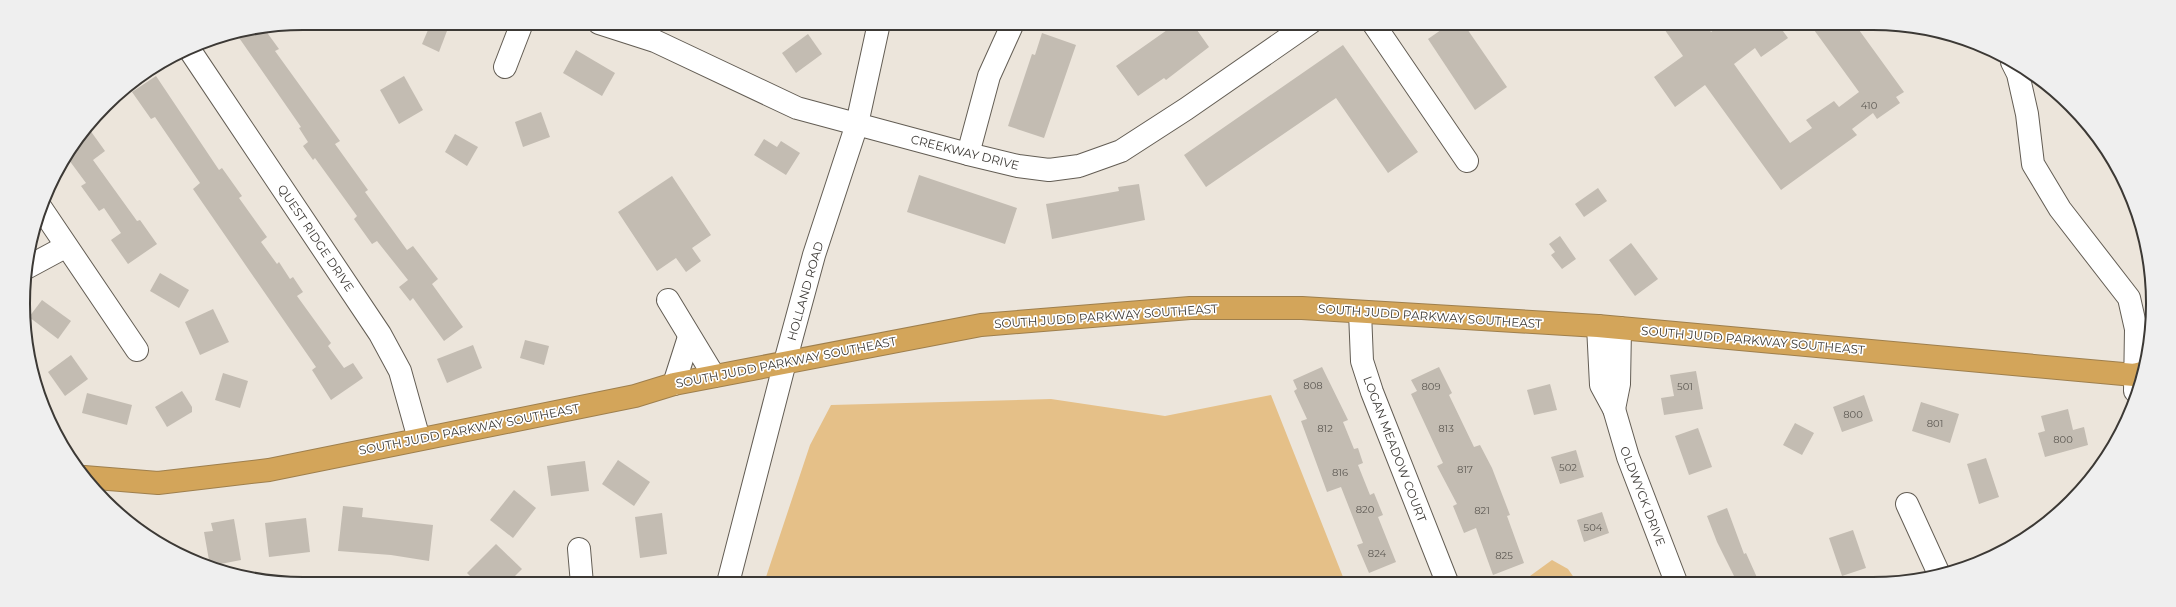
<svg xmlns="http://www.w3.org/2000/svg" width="2176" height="607" viewBox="0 0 2176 607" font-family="Montserrat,sans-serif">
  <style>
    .green { fill: #e5c088 }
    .building { fill: #c3bcb2 }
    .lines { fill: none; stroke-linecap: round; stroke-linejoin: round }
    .minor-casing { stroke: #635d54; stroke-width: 24 }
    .highway-casing { stroke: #9e7f4d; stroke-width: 24 }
    .minor { stroke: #fff; stroke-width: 22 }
    .highway { stroke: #d3a55a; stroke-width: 22 }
    .labels { text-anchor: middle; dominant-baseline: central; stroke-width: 3.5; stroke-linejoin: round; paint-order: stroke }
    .number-label { font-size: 10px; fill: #5e5a54 }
    .street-label { font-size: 12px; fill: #3c3935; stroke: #fff }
    .rim { fill: none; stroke: #3c3935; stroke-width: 2 }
  </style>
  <rect width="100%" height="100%" fill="#ece5db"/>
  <g class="green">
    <polygon points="1271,395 1345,582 764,583 810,445 831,405 1051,399 1165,416"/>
    <polygon points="1552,560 1568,569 1577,582 1526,582 1530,576"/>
  </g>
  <g class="building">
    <polygon points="431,23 450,23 439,52 422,44"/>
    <polygon points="1177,23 1192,23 1209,47 1166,80 1164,78 1138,96 1116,66"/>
    <polygon points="1451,23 1463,23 1507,87 1475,110 1428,39"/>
    <polygon points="1660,23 1704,23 1711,32 1723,23 1777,23 1788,38 1761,57 1755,48 1734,64 1790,143 1812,128 1806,120 1834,101 1839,107 1859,92 1809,23 1854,23 1904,92 1896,97 1900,103 1877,119 1873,113 1852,129 1857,135 1781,190 1705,85 1675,107 1654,77 1683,56"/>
    <polygon points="263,27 279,49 275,51 340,141 335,144 368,190 365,192 407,250 413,246 438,279 432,284 463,327 444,341 413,298 410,301 399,287 408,280 377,241 372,244 354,219 357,216 315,158 313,160 303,146 308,142 299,128 301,127 235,32"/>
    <polygon points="1042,33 1076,45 1044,138 1008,126 1032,54 1035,55"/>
    <polygon points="808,34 822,54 796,73 782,53"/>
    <polygon points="1343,45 1418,152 1388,173 1336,98 1206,187 1184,155"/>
    <polygon points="576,50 615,73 602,96 563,73"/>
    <polygon points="156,76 219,170 222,168 242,196 239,198 267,237 261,242 277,264 279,262 290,279 293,277 303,292 297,296 331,343 328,346 344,368 353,363 363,378 331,400 312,370 316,367 193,189 200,183 155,117 151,119 132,92"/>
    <polygon points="404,76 423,110 399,124 380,90"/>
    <polygon points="541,112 550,137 523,147 515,122"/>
    <polygon points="87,126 105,151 93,160 137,221 140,220 157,244 128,264 111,240 121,233 104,208 99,211 81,186 86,183 66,156"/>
    <polygon points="455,134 478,147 467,166 445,152"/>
    <polygon points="764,139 777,147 781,141 800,153 786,175 754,155"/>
    <polygon points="919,175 1017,208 1005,244 907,212"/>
    <polygon points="672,176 711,235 692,248 701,261 686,272 676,258 657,271 618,212"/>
    <polygon points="1139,184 1145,220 1052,239 1046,204 1119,191 1118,187"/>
    <polygon points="1598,188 1607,201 1584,217 1575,204"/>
    <polygon points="1560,236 1576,259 1562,269 1551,255 1555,252 1549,244"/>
    <polygon points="1631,243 1658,279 1635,296 1609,260"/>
    <polygon points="160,273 189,290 179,308 150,291"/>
    <polygon points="42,300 71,321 58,339 29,317"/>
    <polygon points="213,309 229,342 200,355 185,322"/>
    <polygon points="525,340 549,346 544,365 520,358"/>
    <polygon points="473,345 482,368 447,383 437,359"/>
    <polygon points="71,355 88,379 65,396 48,372"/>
    <polygon points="1322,367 1348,420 1343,422 1354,449 1358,448 1363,463 1358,465 1370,495 1374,493 1383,515 1378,517 1396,562 1369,573 1357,545 1363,543 1341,487 1327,492 1301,421 1307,419 1294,391 1297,389 1293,380"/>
    <polygon points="1439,367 1452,393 1449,395 1474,447 1480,445 1492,468 1510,515 1507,516 1524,563 1493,575 1476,528 1464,533 1453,506 1457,504 1437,466 1443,463 1411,394 1417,391 1411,380"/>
    <polygon points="1696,371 1703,409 1664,415 1661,398 1674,396 1670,375"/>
    <polygon points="223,373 248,381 240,408 215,400"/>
    <polygon points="1550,384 1557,410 1534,415 1527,390"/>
    <polygon points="182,391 192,407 192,412 167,427 155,407"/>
    <polygon points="87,393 132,405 127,425 82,413"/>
    <polygon points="1864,395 1873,421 1842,432 1833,407"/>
    <polygon points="1921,402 1959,414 1950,443 1912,431"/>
    <polygon points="2068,409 2073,430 2084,427 2088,445 2045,457 2038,433 2045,431 2041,416"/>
    <polygon points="1795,423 1814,433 1802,455 1783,445"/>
    <polygon points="1698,428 1712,467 1689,475 1675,436"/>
    <polygon points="1576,450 1584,477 1560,484 1551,457"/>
    <polygon points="1986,458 1999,497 1979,504 1967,464"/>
    <polygon points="618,460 650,482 634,506 602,484"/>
    <polygon points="585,461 589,491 551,496 547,466"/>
    <polygon points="514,490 536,508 513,538 490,520"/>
    <polygon points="343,506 363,508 362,517 433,525 429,561 391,555 338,551"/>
    <polygon points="1727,508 1744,554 1746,553 1759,582 1737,582 1717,542 1707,516"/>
    <polygon points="1602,512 1609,533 1584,542 1577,520"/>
    <polygon points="662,513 667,554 640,558 635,517"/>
    <polygon points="306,518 310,552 269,557 265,523"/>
    <polygon points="234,519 241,560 210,566 204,532 213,531 211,523"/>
    <polygon points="1853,530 1866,568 1842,576 1829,538"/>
    <polygon points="496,544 522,569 507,584 478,584 467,573"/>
  </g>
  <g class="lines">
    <g class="minor-casing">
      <g id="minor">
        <polyline points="599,23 655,41 797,108 968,154 1018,166 1049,170 1079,166 1121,151 1186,109 1310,23"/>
        <polyline points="1373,23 1467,161"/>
        <polyline points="189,49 380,334 400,371 419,439"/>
        <polyline points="2012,62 2018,74 2027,114 2033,164 2060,209 2129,298 2136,329 2135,391"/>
        <polyline points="505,67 522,23"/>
        <polyline points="968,154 989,76 1013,23"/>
        <polyline points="41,208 137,350"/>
        <polyline points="26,268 65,247"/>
        <polyline points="668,300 714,376"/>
        <polyline points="1360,312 1362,361 1372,392 1447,582"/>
        <polyline points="1598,326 1601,385 1614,409 1628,457 1676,582"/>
        <polyline points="674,384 689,337"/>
        <polyline points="1614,409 1619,384 1620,328"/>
        <polyline points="1907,504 1939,574"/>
        <polyline points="579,549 582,584"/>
        <polyline points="728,583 785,362 814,255 857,124 879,23"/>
      </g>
    </g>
    <g class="highway-casing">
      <polyline id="highway" points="84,477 158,483 269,470 635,396 674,384 981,325 1190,308 1302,308 1598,326 2134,375 2142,373"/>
    </g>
    <use href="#minor" class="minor"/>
    <use href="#highway" class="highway"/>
  </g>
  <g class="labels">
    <g class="number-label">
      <text x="1869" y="105">410</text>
      <text x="1313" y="385">808</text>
      <text x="1431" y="386">809</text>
      <text x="1685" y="386">501</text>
      <text x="1853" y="414">800</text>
      <text x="1935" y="423">801</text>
      <text x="1325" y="428">812</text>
      <text x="1446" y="428">813</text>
      <text x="2063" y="439">800</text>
      <text x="1568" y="467">502</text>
      <text x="1465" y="469">817</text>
      <text x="1340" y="472">816</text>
      <text x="1365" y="509">820</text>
      <text x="1482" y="510">821</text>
      <text x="1593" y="527">504</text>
      <text x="1377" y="553">824</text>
      <text x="1504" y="555">825</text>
    </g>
    <g class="street-label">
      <text transform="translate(965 152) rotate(14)">CREEKWAY DRIVE</text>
      <text transform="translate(316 238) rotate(56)">QUEST RIDGE DRIVE</text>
      <text transform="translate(805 291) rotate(-74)">HOLLAND ROAD</text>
      <text transform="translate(1106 316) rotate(-4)">SOUTH JUDD PARKWAY SOUTHEAST</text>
      <text transform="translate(1430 316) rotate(4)">SOUTH JUDD PARKWAY SOUTHEAST</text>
      <text transform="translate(1753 340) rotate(5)">SOUTH JUDD PARKWAY SOUTHEAST</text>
      <text transform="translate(786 362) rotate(-11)">SOUTH JUDD PARKWAY SOUTHEAST</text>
      <text transform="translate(469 429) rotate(-11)">SOUTH JUDD PARKWAY SOUTHEAST</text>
      <text transform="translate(1395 449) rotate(69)">LOGAN MEADOW COURT</text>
      <text transform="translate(1643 496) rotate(69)">OLDWYCK DRIVE</text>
    </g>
  </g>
  <path d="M0 0H2176V607H0ZM303 30H1873A273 273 0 0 1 2146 303V304A273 273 0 0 1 1873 577H303A273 273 0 0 1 30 304V303A273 273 0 0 1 303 30Z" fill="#efefef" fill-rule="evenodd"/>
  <path class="rim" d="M303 30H1873A273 273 0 0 1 2146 303V304A273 273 0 0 1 1873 577H303A273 273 0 0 1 30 304V303A273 273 0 0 1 303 30Z"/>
</svg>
